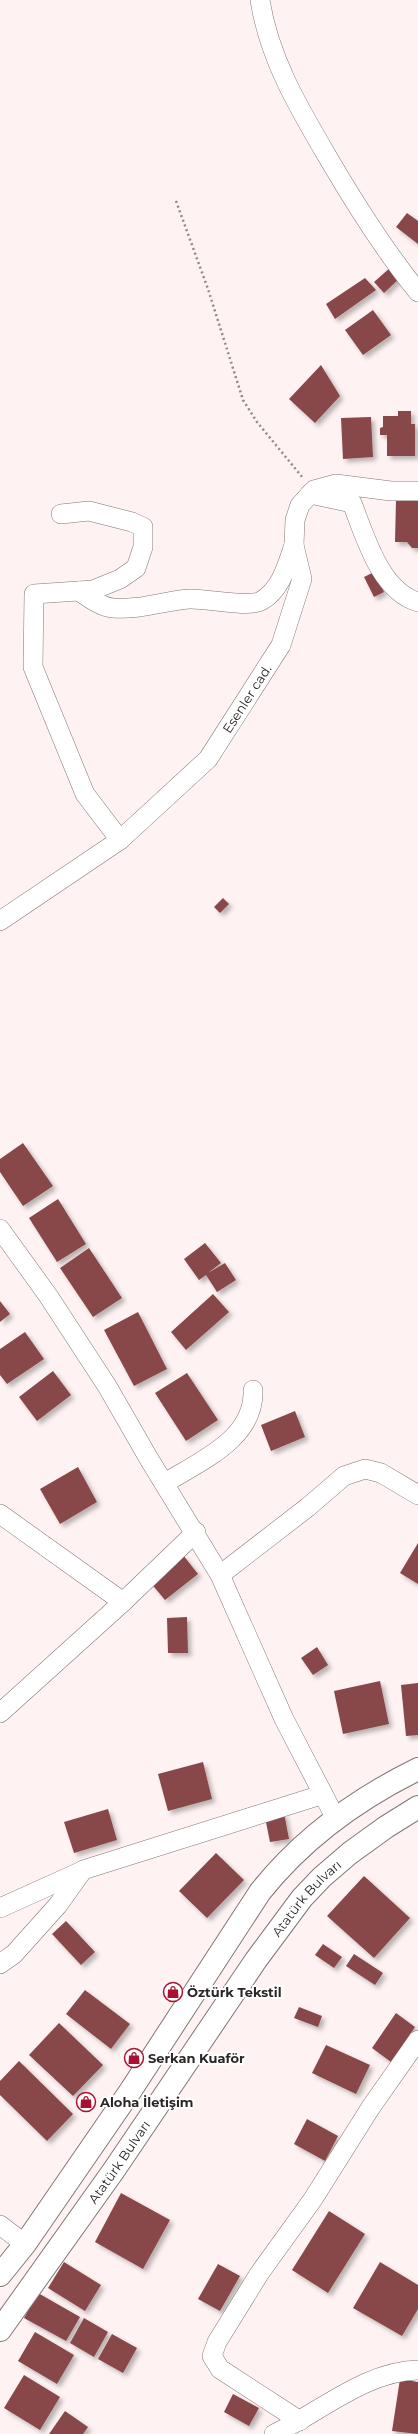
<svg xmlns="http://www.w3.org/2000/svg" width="418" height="2434" viewBox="0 0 418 2434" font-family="Montserrat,sans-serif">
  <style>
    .building { fill: #884748; filter: url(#shadow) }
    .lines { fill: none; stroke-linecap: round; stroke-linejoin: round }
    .street-casing { stroke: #807675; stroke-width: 20 }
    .highway-casing { stroke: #807675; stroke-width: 24 }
    .path { stroke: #918988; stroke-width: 2.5; stroke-dasharray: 2 3; stroke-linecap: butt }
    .street { stroke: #fff; stroke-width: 19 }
    .highway { stroke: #fff; stroke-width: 22 }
    .labels { text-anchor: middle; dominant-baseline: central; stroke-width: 4; stroke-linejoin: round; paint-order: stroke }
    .street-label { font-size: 13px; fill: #2c2727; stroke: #fff }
    .poi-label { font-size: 13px; font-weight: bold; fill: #2c2727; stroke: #fff; text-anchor: start }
  </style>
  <defs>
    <filter id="shadow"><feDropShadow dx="3.5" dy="3.5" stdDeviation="2" flood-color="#0004"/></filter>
  </defs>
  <rect width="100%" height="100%" fill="#fef3f2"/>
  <g class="building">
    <polygon points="407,213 418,221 418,244 396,227"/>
    <polygon points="391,267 401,277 384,293 374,282"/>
    <polygon points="365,278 376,290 335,319 326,304"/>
    <polygon points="373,310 391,335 363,355 345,330"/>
    <polygon points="321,365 340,396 315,423 289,399"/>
    <polygon points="398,411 411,411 411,424 415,424 415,456 387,456 387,435 380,435 380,428 383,427 383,416 398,416"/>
    <polygon points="371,417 373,457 343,459 341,418"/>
    <polygon points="396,500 418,501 418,548 412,548 407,542 395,542"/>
    <polygon points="374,572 384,592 374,597 364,577"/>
    <polygon points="223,898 229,904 220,913 214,907"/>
    <polygon points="23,1143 53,1186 23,1206 0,1172 0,1159"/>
    <polygon points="58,1199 86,1244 57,1262 29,1218"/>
    <polygon points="205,1243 221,1263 208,1273 225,1263 236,1280 217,1292 206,1275 199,1280 184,1259"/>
    <polygon points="89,1248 122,1298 93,1317 60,1268"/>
    <polygon points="213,1294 229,1312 186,1350 171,1332"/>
    <polygon points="0,1301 10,1314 0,1322"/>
    <polygon points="138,1312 167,1369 134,1386 104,1330"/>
    <polygon points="25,1332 44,1359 7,1384 0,1375 0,1349"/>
    <polygon points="53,1371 71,1395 37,1421 19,1397"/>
    <polygon points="187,1373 218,1420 186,1441 155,1393"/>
    <polygon points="295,1411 305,1437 271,1451 261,1425"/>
    <polygon points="78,1467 97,1502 60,1524 40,1489"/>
    <polygon points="418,1543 418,1584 400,1573"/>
    <polygon points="183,1555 198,1574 165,1600 150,1582"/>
    <polygon points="187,1617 188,1653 168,1653 167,1618"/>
    <polygon points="317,1647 328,1665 313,1675 301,1658"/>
    <polygon points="380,1681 389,1724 343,1734 334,1691"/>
    <polygon points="418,1683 418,1735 406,1736 401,1685"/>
    <polygon points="203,1762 212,1799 168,1811 158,1774"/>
    <polygon points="108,1809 117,1840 74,1853 64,1822"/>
    <polygon points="284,1813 289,1839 270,1842 265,1817"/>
    <polygon points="216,1853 244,1880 207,1918 179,1891"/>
    <polygon points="364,1876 410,1918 374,1958 327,1916"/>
    <polygon points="66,1921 95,1952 81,1965 52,1934"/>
    <polygon points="323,1944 342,1957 334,1968 315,1955"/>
    <polygon points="354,1954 383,1973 375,1985 346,1966"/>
    <polygon points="85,1990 130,2024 111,2049 66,2014"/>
    <polygon points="299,2007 322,2016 318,2027 294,2018"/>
    <polygon points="396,2013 415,2027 391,2062 372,2048"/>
    <polygon points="59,2023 103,2065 73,2096 29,2055"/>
    <polygon points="326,2045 370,2065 356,2094 312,2073"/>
    <polygon points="19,2061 73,2114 47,2141 0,2095 0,2081"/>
    <polygon points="307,2119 338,2136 325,2161 294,2144"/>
    <polygon points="121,2193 170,2220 143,2269 95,2242"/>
    <polygon points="329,2211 365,2234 328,2293 292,2270"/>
    <polygon points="64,2262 101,2285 85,2311 48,2288"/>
    <polygon points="380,2262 418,2285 418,2309 402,2336 353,2308"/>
    <polygon points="218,2264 240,2276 220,2311 198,2299"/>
    <polygon points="38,2293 80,2317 66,2341 24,2318"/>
    <polygon points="84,2318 108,2332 94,2357 70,2343"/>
    <polygon points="35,2332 74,2355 57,2384 18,2361"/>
    <polygon points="112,2334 137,2348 123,2373 98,2359"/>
    <polygon points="24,2375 60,2397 40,2430 4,2408"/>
    <polygon points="400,2379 418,2382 418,2434 392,2431"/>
    <polygon points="233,2394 259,2408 249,2426 224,2412"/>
    <polygon points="65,2411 88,2427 83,2434 49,2434"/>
  </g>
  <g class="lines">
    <g class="street-casing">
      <g id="street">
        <path d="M260,0C269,59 300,110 330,161C357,207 385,251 418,292"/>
        <path d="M310,494L352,503C365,536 380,591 418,602"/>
        <polyline points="61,514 89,511 132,522 143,527 143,547 136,568 120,579 93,590 34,594 33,667 85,794 120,840"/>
        <path d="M79,591C89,598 101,607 113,608C141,610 163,601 189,599C204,598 248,608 261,601C281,590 287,565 294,545"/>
        <path id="s1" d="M0,921L120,840L208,759L281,645L302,579L294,545L295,520L300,505L314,490L336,484L391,491H418"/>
        <polyline points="0,1229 49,1297 107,1386 149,1459 220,1575 284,1719 336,1819"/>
        <path d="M165,1483C200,1461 255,1439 253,1390"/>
        <polyline points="0,1514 123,1602"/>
        <polyline points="220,1575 308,1507 344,1476 365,1469 381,1473 418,1495"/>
        <polyline points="0,1713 123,1602 196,1532"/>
        <polyline points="0,1908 82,1871"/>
        <polyline points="0,1964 14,1954 58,1905 83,1870 321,1795"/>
        <polyline points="0,2225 25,2244"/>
        <polyline points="300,2421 220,2369 212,2356 217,2342 259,2274 313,2199 371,2107 418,2040"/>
        <path d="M274,2434C320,2412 366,2371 418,2370"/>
      </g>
    </g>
    <g class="highway-casing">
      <g id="highway">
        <path d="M0,2275L25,2244L131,2090L260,1892C302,1839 357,1799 418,1769"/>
        <path id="s2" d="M0,2330L114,2170L256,1960L302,1898L322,1877L350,1853L386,1827L418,1807"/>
      </g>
    </g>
    <polyline class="path" points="176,201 208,289 243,400 257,422 303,478"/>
    <use href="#street" class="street"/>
    <use href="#highway" class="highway"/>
  </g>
  <defs>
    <g id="shop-ring" transform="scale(1)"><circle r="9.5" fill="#fff" stroke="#a9122e" stroke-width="1.5"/><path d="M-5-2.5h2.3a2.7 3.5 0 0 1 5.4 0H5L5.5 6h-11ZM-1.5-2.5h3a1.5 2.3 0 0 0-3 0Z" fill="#a9122e"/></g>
  </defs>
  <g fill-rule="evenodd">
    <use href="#shop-ring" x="173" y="1992"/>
    <use href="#shop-ring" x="134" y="2058"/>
    <use href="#shop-ring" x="86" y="2102"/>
  </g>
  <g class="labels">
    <g class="street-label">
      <text stroke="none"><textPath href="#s1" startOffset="336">Esenler cad.</textPath></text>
      <text stroke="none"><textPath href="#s2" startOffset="530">Atatürk Bulvarı</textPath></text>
      <text stroke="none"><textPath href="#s2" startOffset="206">Atatürk Bulvarı</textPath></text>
    </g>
    <g class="poi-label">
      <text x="187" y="1992">Öztürk Tekstil</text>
      <text x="148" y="2058">Serkan Kuaför</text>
      <text x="100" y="2102">Aloha İletişim</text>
    </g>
  </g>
</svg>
